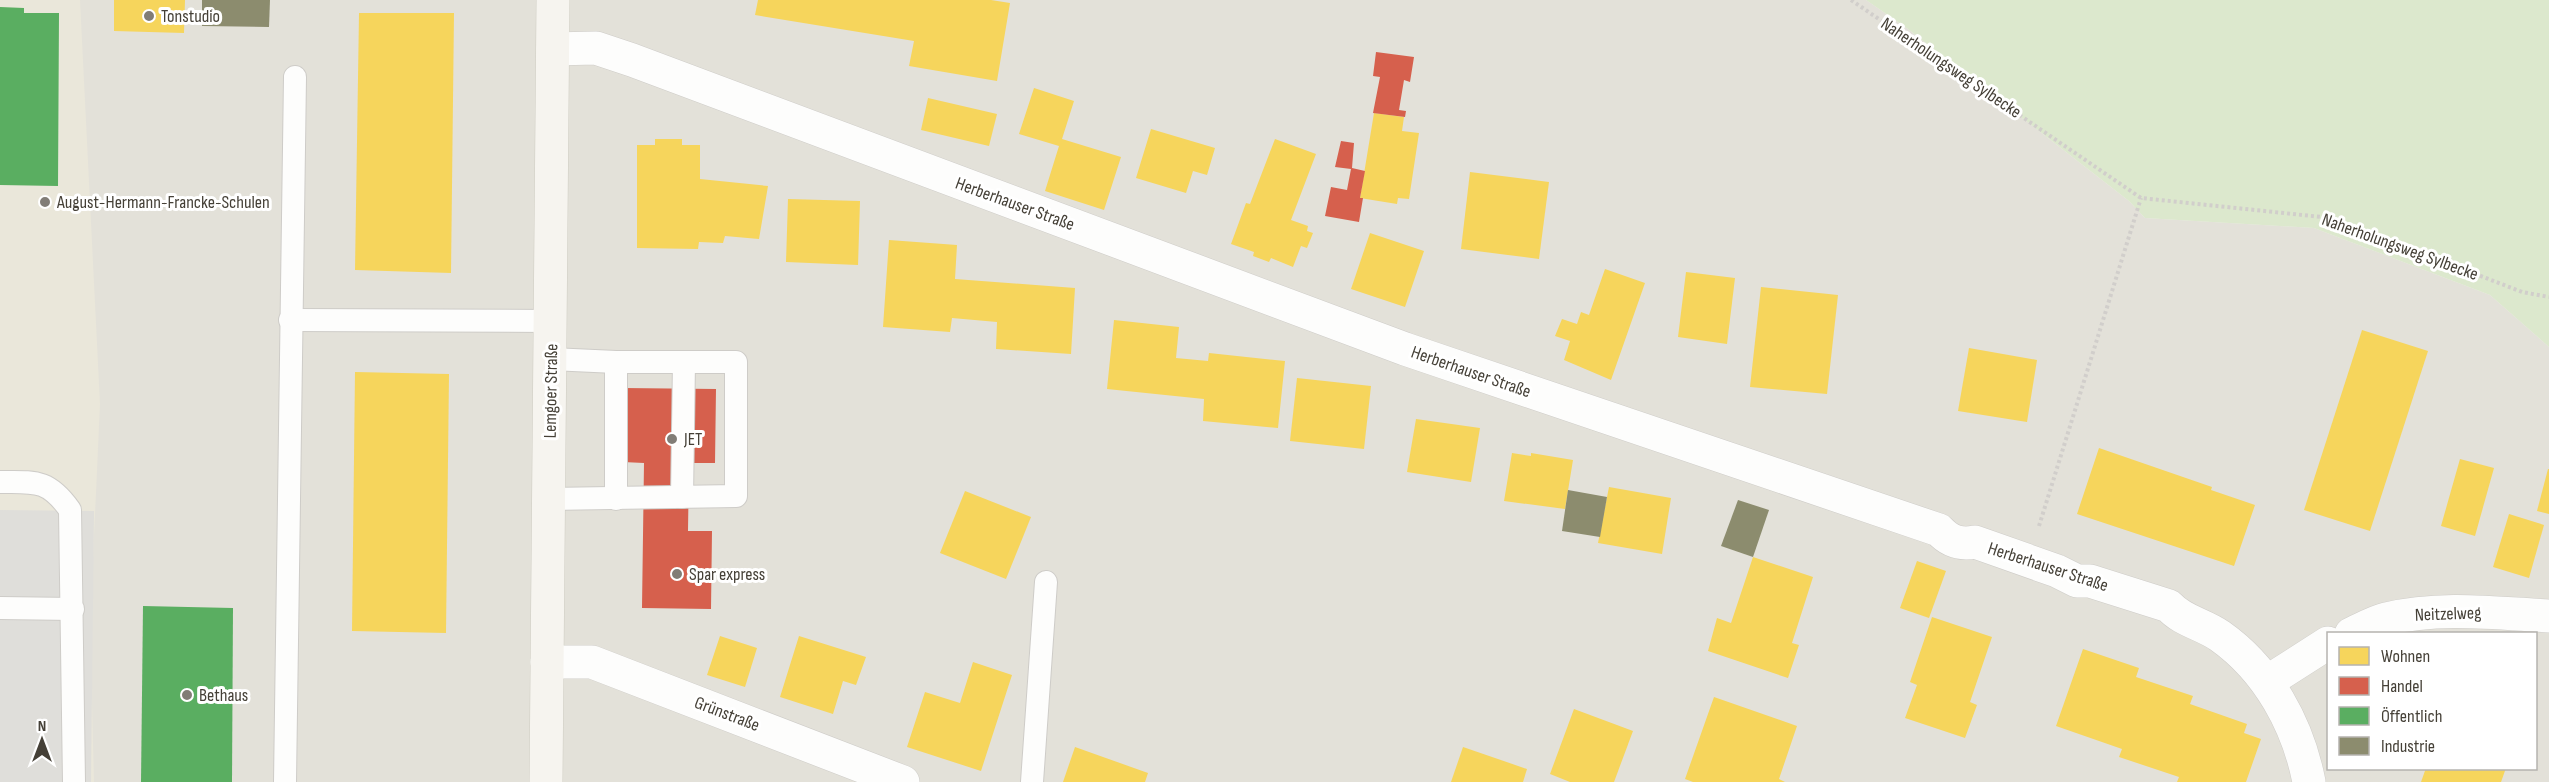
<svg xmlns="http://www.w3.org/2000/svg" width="2549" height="782" viewBox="0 0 2549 782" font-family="'Sofia Sans Condensed',sans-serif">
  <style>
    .residential { fill: #e3e1d9; fill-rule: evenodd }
    .education { fill: #eae7da }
    .green { fill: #dce8cd }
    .parking { fill: #dfdeda }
    .homes { fill: #f6d55c }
    .shops { fill: #d6604d }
    .public { fill: #5aae61 }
    .industry { fill: #8c8c6e }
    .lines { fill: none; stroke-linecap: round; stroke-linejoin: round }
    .service-casing { stroke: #ceccc8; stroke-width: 24 }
    .minor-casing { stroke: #ceccc8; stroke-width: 34 }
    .secondary-casing { stroke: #ceccc2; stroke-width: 34 }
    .path { stroke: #d1cecb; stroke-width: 4; stroke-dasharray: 3 3; stroke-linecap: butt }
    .service { stroke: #fdfdfc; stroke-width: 22 }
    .minor { stroke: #fdfdfc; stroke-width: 33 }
    .secondary { stroke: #f6f4ef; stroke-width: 33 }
    .poi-dot { fill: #817d76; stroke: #fff; stroke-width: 2 }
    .labels { text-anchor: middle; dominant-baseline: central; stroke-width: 6; stroke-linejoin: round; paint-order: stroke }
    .poi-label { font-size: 18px; fill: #454037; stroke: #fff; text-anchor: start }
    .street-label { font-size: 18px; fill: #454037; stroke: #fff }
  </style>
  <rect width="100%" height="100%" fill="#f0efea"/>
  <path class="residential" d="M0,0H1866L1908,29L2129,201L2145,218L2314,228L2490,295L2549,347V782H0ZM2328,634H2536V768H2328Z"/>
  <polygon class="education" points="0,0 80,0 100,404 90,625 94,782 0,782"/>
  <polygon class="green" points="1866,0 2549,0 2549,347 2490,295 2314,228 2145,218 2129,201 1908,29"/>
  <polygon class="parking" points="0,510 94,511 91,782 0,782"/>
  <g class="homes">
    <polygon points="114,0 185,0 184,33 114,31"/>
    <polygon points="758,0 991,0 1010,3 997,81 909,66 914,41 755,15"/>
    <polygon points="359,13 454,13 451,273 355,270"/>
    <polygon points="1034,88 1074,101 1062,139 1121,157 1104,210 1045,191 1059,146 1019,134"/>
    <polygon points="928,98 997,114 989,146 921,130"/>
    <polygon points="1374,113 1404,117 1402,131 1419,133 1409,199 1398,198 1397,204 1360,198"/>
    <polygon points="1151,129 1215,148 1207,175 1193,171 1186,193 1136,178"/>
    <polygon points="655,139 682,139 682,145 700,145 700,179 768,186 759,239 725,236 723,243 699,242 698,249 637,248 637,145 655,145"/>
    <polygon points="1275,139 1316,154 1291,220 1308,226 1307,231 1313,233 1307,248 1301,246 1293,267 1271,258 1269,262 1253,256 1254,252 1231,244 1246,203 1250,204"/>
    <polygon points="1470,172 1549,182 1539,259 1461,249"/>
    <polygon points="788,199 860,201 858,265 786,262"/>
    <polygon points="1370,233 1424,251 1405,307 1351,289"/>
    <polygon points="889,240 957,245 955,279 1075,288 1071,354 996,349 997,322 952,318 950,332 883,327"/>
    <polygon points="1605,269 1645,283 1611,380 1564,360 1570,341 1555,336 1562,319 1577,324 1581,312 1589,315"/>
    <polygon points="1686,272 1735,278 1727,344 1678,337"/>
    <polygon points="1761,287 1838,295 1827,394 1750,387"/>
    <polygon points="1114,320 1179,327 1176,358 1208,361 1209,353 1285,361 1278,428 1203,421 1204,399 1107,389"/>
    <polygon points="2362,330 2428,351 2370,531 2304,510"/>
    <polygon points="1969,348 2037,360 2027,422 1958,411"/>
    <polygon points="355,372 449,374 446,633 352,631"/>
    <polygon points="1297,378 1371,386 1364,449 1290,441"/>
    <polygon points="1416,419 1480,428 1471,482 1407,472"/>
    <polygon points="2099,448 2212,487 2211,490 2255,505 2234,566 2077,514"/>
    <polygon points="1512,453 1531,456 1531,453 1573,460 1565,509 1504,501"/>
    <polygon points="2460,459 2494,468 2475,536 2441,526"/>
    <polygon points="2548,469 2549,469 2549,514 2537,511"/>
    <polygon points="1609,487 1671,498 1662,554 1598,543"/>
    <polygon points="965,491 1031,517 1006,579 940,553"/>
    <polygon points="2509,514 2544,525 2529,578 2493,567"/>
    <polygon points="1753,557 1813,577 1792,643 1799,645 1788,678 1708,651 1717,618 1731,623"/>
    <polygon points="1917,561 1946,571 1929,618 1900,608"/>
    <polygon points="1932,617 1992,637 1970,702 1977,705 1965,738 1905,718 1917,685 1910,682"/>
    <polygon points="720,636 757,648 745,687 707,675"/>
    <polygon points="799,636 866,657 856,685 843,681 833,714 780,697"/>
    <polygon points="2083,649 2139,668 2136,677 2193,696 2190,704 2247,724 2244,733 2261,739 2246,782 2177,782 2179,777 2119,757 2122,749 2056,726"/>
    <polygon points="973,662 1012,675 981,771 907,747 925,692 960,703"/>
    <polygon points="1714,697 1797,726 1779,779 1785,782 1693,782 1685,779"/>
    <polygon points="1574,709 1633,731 1614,782 1570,782 1550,774"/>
    <polygon points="1075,747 1148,773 1145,782 1063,782"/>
    <polygon points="1463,747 1527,769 1523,782 1451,782"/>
    <polygon points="2426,768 2506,768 2501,782 2421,782"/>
  </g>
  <g class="shops">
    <polygon points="1376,52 1414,57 1410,82 1404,80 1399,110 1406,111 1405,117 1373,113 1380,77 1373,76"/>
    <polygon points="1341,141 1354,143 1352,168 1365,171 1360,198 1363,198 1359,222 1325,216 1331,187 1347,190 1351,169 1335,167"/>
    <polygon points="623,388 716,389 715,463 689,463 688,531 712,531 711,609 642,608 644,463 623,462"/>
  </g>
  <g class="public">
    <polygon points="0,7 24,8 24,13 59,13 58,186 0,185"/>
    <polygon points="143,606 233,608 232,782 141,782"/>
  </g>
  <g class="industry">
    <polygon points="202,0 270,0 269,27 202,26"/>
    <polygon points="1568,490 1607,497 1600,537 1562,531"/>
    <polygon points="1738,500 1769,510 1753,557 1721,546"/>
  </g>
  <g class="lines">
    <g class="service-casing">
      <g id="service">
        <polyline points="290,320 552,321"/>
        <path d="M0,482C35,482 48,479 70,510L74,782"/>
        <polyline points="682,497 684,362"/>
        <polyline points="549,499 736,496 736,362 616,362 551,359"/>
        <polyline points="616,499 616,362"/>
        <polyline points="0,608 73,609"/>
        <polyline points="285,782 295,77"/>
        <polyline points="1032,782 1046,582"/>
      </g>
    </g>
    <g class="minor-casing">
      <g id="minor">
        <path d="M553,49L596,48L632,60L1405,349L1939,530C1949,541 1960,545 1975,542L2057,571L2077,581H2090L2169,606C2182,621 2203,624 2220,636C2268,670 2298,725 2309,782"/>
        <path d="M2351,634C2362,629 2374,622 2386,619C2439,606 2495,613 2549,616"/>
        <polyline points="547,662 592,662 903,782"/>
        <polyline points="2267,682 2328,643"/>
      </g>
    </g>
    <g class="secondary-casing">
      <polyline id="secondary" points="546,782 553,0"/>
    </g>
    <g class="path">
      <polyline points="1851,0 2141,198 2331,218 2522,292 2549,297"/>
      <polyline points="2039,526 2141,198"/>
    </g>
    <use href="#service" class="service"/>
    <use href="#minor" class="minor"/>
    <use href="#secondary" class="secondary"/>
  </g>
  <g class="poi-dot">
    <circle cx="149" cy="16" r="6"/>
    <circle cx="45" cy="202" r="6"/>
    <circle cx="672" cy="439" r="6"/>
    <circle cx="677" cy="574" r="6"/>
    <circle cx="187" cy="695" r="6"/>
  </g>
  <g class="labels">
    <g class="poi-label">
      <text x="161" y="16">Tonstudio</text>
      <text x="57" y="202">August-Hermann-Francke-Schulen</text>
      <text x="684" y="439">JET</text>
      <text x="689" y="574">Spar express</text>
      <text x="199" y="695">Bethaus</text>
    </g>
    <g class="street-label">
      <text transform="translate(1951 68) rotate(34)">Naherholungsweg Sylbecke</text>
      <text transform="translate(1015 204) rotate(20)">Herberhauser Straße</text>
      <text transform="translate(2400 247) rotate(20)">Naherholungsweg Sylbecke</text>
      <text transform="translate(1471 372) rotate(19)">Herberhauser Straße</text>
      <text transform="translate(551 391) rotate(-89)">Lemgoer Straße</text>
      <text transform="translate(2048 567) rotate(18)">Herberhauser Straße</text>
      <text transform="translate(2448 614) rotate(-2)">Neitzelweg</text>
      <text transform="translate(727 714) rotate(21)">Grünstraße</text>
    </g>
  </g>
  <rect x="2327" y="632" width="210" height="138" fill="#ffffff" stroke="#b5b3af" stroke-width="1.5"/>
  <rect x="2339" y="647" width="30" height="18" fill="#f6d55c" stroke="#b5b3af" stroke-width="1.5"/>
  <text x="2381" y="662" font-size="18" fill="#454037">Wohnen</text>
  <rect x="2339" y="677" width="30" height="18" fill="#d6604d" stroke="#b5b3af" stroke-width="1.5"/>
  <text x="2381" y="692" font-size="18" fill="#454037">Handel</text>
  <rect x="2339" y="707" width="30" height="18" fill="#5aae61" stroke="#b5b3af" stroke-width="1.5"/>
  <text x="2381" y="722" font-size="18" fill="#454037">Öffentlich</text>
  <rect x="2339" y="737" width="30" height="18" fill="#8c8c6e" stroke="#b5b3af" stroke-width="1.5"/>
  <text x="2381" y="752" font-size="18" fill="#454037">Industrie</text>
  <g transform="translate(42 740)" stroke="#ffffff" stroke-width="4.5" paint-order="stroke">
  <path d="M0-4.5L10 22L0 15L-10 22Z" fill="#454037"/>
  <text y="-9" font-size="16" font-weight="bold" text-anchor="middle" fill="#454037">N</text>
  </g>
</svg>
